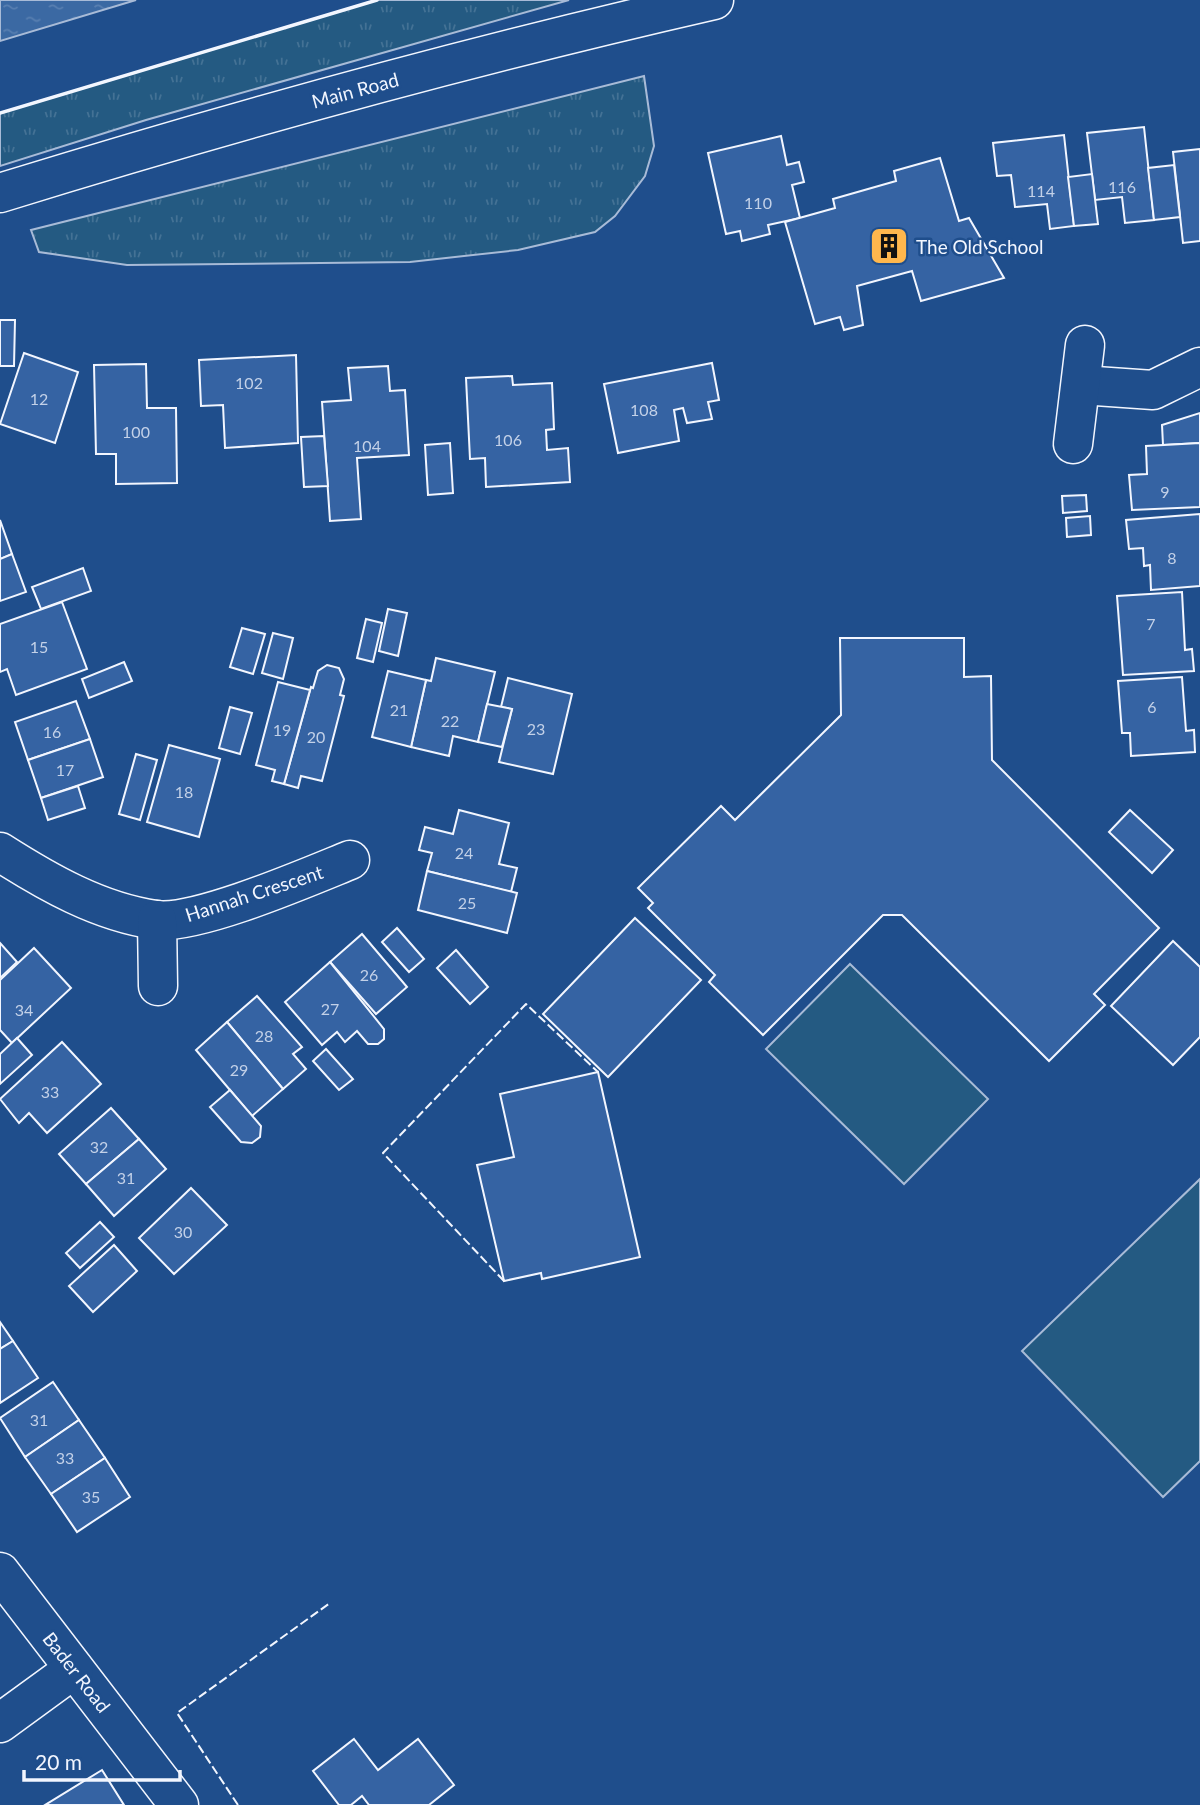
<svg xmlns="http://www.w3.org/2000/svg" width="1200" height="1805" viewBox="0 0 1200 1805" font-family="Lato,sans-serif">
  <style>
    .grass { fill: url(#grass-tufts); stroke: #a8bbd7; stroke-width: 2 }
    .pitch { fill: #245a82; stroke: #a8bbd7; stroke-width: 2 }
    .water { fill: url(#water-ripples); stroke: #a8bbd7; stroke-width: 2 }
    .building { fill: #3563a3; stroke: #f2f6ff; stroke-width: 2 }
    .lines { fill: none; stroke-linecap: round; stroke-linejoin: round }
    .minor-casing { stroke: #f2f6ff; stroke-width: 41 }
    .minor { stroke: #1f4e8c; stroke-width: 38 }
    .fence { stroke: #f2f6ff; stroke-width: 2; stroke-dasharray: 9 3.5; stroke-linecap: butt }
    .wall { stroke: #f2f6ff; stroke-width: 3.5 }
    .labels { text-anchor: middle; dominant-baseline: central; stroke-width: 5; stroke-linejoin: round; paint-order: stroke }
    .number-label { font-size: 16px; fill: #c3d1e8 }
    .street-label { font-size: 19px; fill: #f2f6ff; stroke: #1f4e8c }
    .poi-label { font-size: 19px; fill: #f2f6ff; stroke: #1f4e8c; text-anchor: start }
  </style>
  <defs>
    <pattern id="grass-tufts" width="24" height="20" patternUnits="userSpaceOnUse" patternTransform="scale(1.75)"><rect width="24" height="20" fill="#245a82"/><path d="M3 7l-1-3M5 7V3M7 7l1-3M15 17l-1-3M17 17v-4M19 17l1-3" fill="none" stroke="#447295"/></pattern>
    <pattern id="water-ripples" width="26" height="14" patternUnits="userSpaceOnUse" patternTransform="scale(1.75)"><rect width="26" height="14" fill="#3b69a3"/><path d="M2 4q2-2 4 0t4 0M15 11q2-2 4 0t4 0" fill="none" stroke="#587fb1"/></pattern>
  </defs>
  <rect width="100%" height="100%" fill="#1f4e8c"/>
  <g class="grass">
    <polygon points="377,0 569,0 146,120 0,166 0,113"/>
    <polygon points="644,76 654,146 645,176 615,216 595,232 518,250 410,262 127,265 39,252 31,230"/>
  </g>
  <g class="pitch">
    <polygon points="850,964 988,1099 904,1184 766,1049"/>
    <polygon points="1200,1179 1200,1461 1163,1497 1022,1351"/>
  </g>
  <polygon class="water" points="0,0 136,0 0,41"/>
  <g class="building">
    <polygon points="1144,127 1154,220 1125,223 1122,197 1095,200 1087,133"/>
    <polygon points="1064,135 1074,226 1050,229 1047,204 1015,207 1011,175 997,176 993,143"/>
    <polygon points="781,136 787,165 799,162 804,182 792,185 800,218 768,225 770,234 742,241 740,231 726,234 708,153"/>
    <polygon points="1200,149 1200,241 1183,243 1173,152"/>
    <polygon points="940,158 959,221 969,218 1004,278 921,301 912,271 857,286 863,325 844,330 840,317 815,324 785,222 835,208 833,199 896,181 894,171"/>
    <polygon points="1174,165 1180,217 1154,220 1148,168"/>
    <polygon points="1092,174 1098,224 1074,226 1068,177"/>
    <polygon points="0,320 15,320 14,366 0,366"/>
    <polygon points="24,353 78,372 55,443 0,424"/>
    <polygon points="296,355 298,443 225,448 223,405 201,406 199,360"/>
    <polygon points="712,363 719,400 708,402 712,419 687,423 683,408 674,410 679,441 618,453 604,384"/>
    <polygon points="146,364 147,408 176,408 177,483 116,484 116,454 96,454 94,365"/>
    <polygon points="388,366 390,391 405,390 409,455 357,458 361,519 330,521 322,402 351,400 348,368"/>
    <polygon points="512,376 513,385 552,383 554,429 546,430 547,450 568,448 570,482 486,487 485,458 470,459 466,378"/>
    <polygon points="1200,413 1200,443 1163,445 1162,425"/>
    <polygon points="324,436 328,486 304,487 301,437"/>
    <polygon points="450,443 453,493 428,495 425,445"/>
    <polygon points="1200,443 1200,507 1132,510 1129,475 1147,474 1146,446"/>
    <polygon points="1086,495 1087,511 1063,513 1062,496"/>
    <polygon points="1200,514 1200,586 1151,590 1150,565 1144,566 1143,548 1129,549 1126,520"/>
    <polygon points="1090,516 1091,535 1067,537 1066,518"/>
    <polygon points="0,520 12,554 0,559"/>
    <polygon points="12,554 26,592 0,601 0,559"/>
    <polygon points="83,568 91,591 41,609 32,587"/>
    <polygon points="1182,592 1185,650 1192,649 1194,671 1123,675 1117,596"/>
    <polygon points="62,602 87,669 16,695 7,669 0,672 0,624"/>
    <polygon points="388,609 407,613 398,656 379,651"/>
    <polygon points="366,619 382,623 373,662 357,658"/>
    <polygon points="242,628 265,634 253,674 230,667"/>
    <polygon points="273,633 293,638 283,679 262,673"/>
    <polygon points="840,638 964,638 964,677 991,676 992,760 1159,928 1094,994 1105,1005 1049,1061 902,915 883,915 763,1035 709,982 715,975 648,908 653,903 638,888 721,806 735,820 841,715"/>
    <polygon points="436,658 495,672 478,742 453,736 449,756 411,747 426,680 431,681"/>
    <polygon points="124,662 132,681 89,698 82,679"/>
    <polygon points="327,665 339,668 344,679 340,695 344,696 322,781 301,776 298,788 284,784 311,687 313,688 318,671"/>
    <polygon points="388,671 426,680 411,747 372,737"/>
    <polygon points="1182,677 1186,731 1194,730 1195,752 1131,756 1130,733 1122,733 1118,681"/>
    <polygon points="508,678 572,694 553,774 499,762 512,709 501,707"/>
    <polygon points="278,682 310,690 284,784 272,781 275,770 256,765"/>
    <polygon points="76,701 90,739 28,760 15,722"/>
    <polygon points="487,704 512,709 502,747 478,742"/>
    <polygon points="230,707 252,713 240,754 219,748"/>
    <polygon points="90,739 103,777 41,798 28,760"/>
    <polygon points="169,745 220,759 199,837 147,822"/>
    <polygon points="136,754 157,760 140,820 119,814"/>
    <polygon points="78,786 85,808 48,820 41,798"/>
    <polygon points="459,810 509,823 499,864 517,868 511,892 427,871 432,853 419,850 425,827 453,834"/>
    <polygon points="1130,810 1173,850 1152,873 1109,832"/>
    <polygon points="427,871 517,893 507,933 418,910"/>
    <polygon points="635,918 701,980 608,1077 543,1014"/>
    <polygon points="397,928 424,959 409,972 382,942"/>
    <polygon points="362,934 407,987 376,1014 330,962"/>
    <polygon points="1173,941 1200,967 1200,1037 1173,1065 1111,1006"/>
    <polygon points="0,943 17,962 0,978"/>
    <polygon points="34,948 71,988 12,1043 0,1030 0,980"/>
    <polygon points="456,950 488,987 470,1004 437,968"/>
    <polygon points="330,962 384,1029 384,1039 378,1044 368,1044 357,1031 345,1042 337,1032 322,1045 285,1002"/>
    <polygon points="257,996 302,1047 293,1054 306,1069 283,1089 227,1022"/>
    <polygon points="227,1022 283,1089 252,1116 196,1050"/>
    <polygon points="17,1038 32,1055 0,1084 0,1054"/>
    <polygon points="62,1042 101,1084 47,1133 29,1113 19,1123 0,1099"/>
    <polygon points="326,1049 353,1079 339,1090 313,1061"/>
    <polygon points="598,1072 640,1257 542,1279 541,1273 504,1281 477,1165 514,1157 500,1094"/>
    <polygon points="230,1090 261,1126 260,1137 252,1143 241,1142 210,1107"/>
    <polygon points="111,1108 139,1139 86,1184 59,1154"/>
    <polygon points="139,1139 166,1169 114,1216 86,1184"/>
    <polygon points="191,1188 227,1225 174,1274 139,1238"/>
    <polygon points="100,1222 114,1237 80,1268 66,1253"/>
    <polygon points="114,1245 137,1271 93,1312 69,1286"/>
    <polygon points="0,1322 13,1341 0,1349"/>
    <polygon points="13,1341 38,1378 0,1403 0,1349"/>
    <polygon points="53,1382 79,1420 25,1457 0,1418"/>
    <polygon points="79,1420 105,1458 51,1494 25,1457"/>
    <polygon points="105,1458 130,1497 77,1532 51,1494"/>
    <polygon points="354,1739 378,1770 418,1739 454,1785 429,1805 369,1805 362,1796 351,1805 339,1805 313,1771"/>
    <polygon points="102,1770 124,1805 45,1805"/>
  </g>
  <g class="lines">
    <g class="minor-casing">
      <g id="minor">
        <path d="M0,193C236,120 473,55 714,0"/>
        <polyline points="1081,385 1153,390 1200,367"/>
        <polyline points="1073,444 1085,345"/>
        <path d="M0,852C47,882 99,912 156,920C197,925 308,877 350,860"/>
        <polyline points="157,920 158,986"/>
        <polyline points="0,1572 179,1805"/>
        <polyline points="0,1723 74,1669"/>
      </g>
    </g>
    <use href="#minor" class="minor"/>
    <g class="fence">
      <polyline points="504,1281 383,1153 526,1004 598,1072"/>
      <polyline points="238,1805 177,1713 330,1603"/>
    </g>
    <polyline class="wall" points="0,113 377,0"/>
  </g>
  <defs>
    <g id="building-square" transform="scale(2.0125)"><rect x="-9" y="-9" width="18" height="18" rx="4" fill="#ffb74d" stroke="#1f4e8c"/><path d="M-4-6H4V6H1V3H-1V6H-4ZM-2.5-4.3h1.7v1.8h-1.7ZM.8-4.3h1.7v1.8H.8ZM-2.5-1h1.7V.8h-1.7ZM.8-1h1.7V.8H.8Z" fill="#111"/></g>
  </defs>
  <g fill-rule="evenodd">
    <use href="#building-square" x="889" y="246"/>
  </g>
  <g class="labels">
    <g class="number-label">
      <text x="1122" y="186">116</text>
      <text x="1041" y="190">114</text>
      <text x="758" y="202">110</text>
      <text x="249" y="382">102</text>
      <text x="39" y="398">12</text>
      <text x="644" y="409">108</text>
      <text x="136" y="431">100</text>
      <text x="508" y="439">106</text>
      <text x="367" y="445">104</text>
      <text x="1165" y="491">9</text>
      <text x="1172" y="557">8</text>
      <text x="1151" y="623">7</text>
      <text x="39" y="646">15</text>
      <text x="1152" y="706">6</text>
      <text x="399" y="709">21</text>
      <text x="450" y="720">22</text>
      <text x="536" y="728">23</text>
      <text x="282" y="729">19</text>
      <text x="52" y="731">16</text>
      <text x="316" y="736">20</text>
      <text x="65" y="769">17</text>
      <text x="184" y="791">18</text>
      <text x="464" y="852">24</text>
      <text x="467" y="902">25</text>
      <text x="369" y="974">26</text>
      <text x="330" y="1008">27</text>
      <text x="24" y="1009">34</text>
      <text x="264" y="1035">28</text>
      <text x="239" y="1069">29</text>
      <text x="50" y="1091">33</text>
      <text x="99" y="1146">32</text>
      <text x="126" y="1177">31</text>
      <text x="183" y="1231">30</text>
      <text x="39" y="1419">31</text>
      <text x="65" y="1457">33</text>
      <text x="91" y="1496">35</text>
    </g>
    <g class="street-label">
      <text transform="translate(355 90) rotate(-15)">Main Road</text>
      <text transform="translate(254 893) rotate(-18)">Hannah Crescent</text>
      <text transform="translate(77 1672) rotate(52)">Bader Road</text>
    </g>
    <g class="poi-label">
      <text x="916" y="246">The Old School</text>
    </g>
  </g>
  <path d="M24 1770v10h156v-10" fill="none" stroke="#f2f6ff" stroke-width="3.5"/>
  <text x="35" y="1770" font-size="21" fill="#f2f6ff" stroke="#1f4e8c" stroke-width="5" paint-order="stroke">20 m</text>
</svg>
